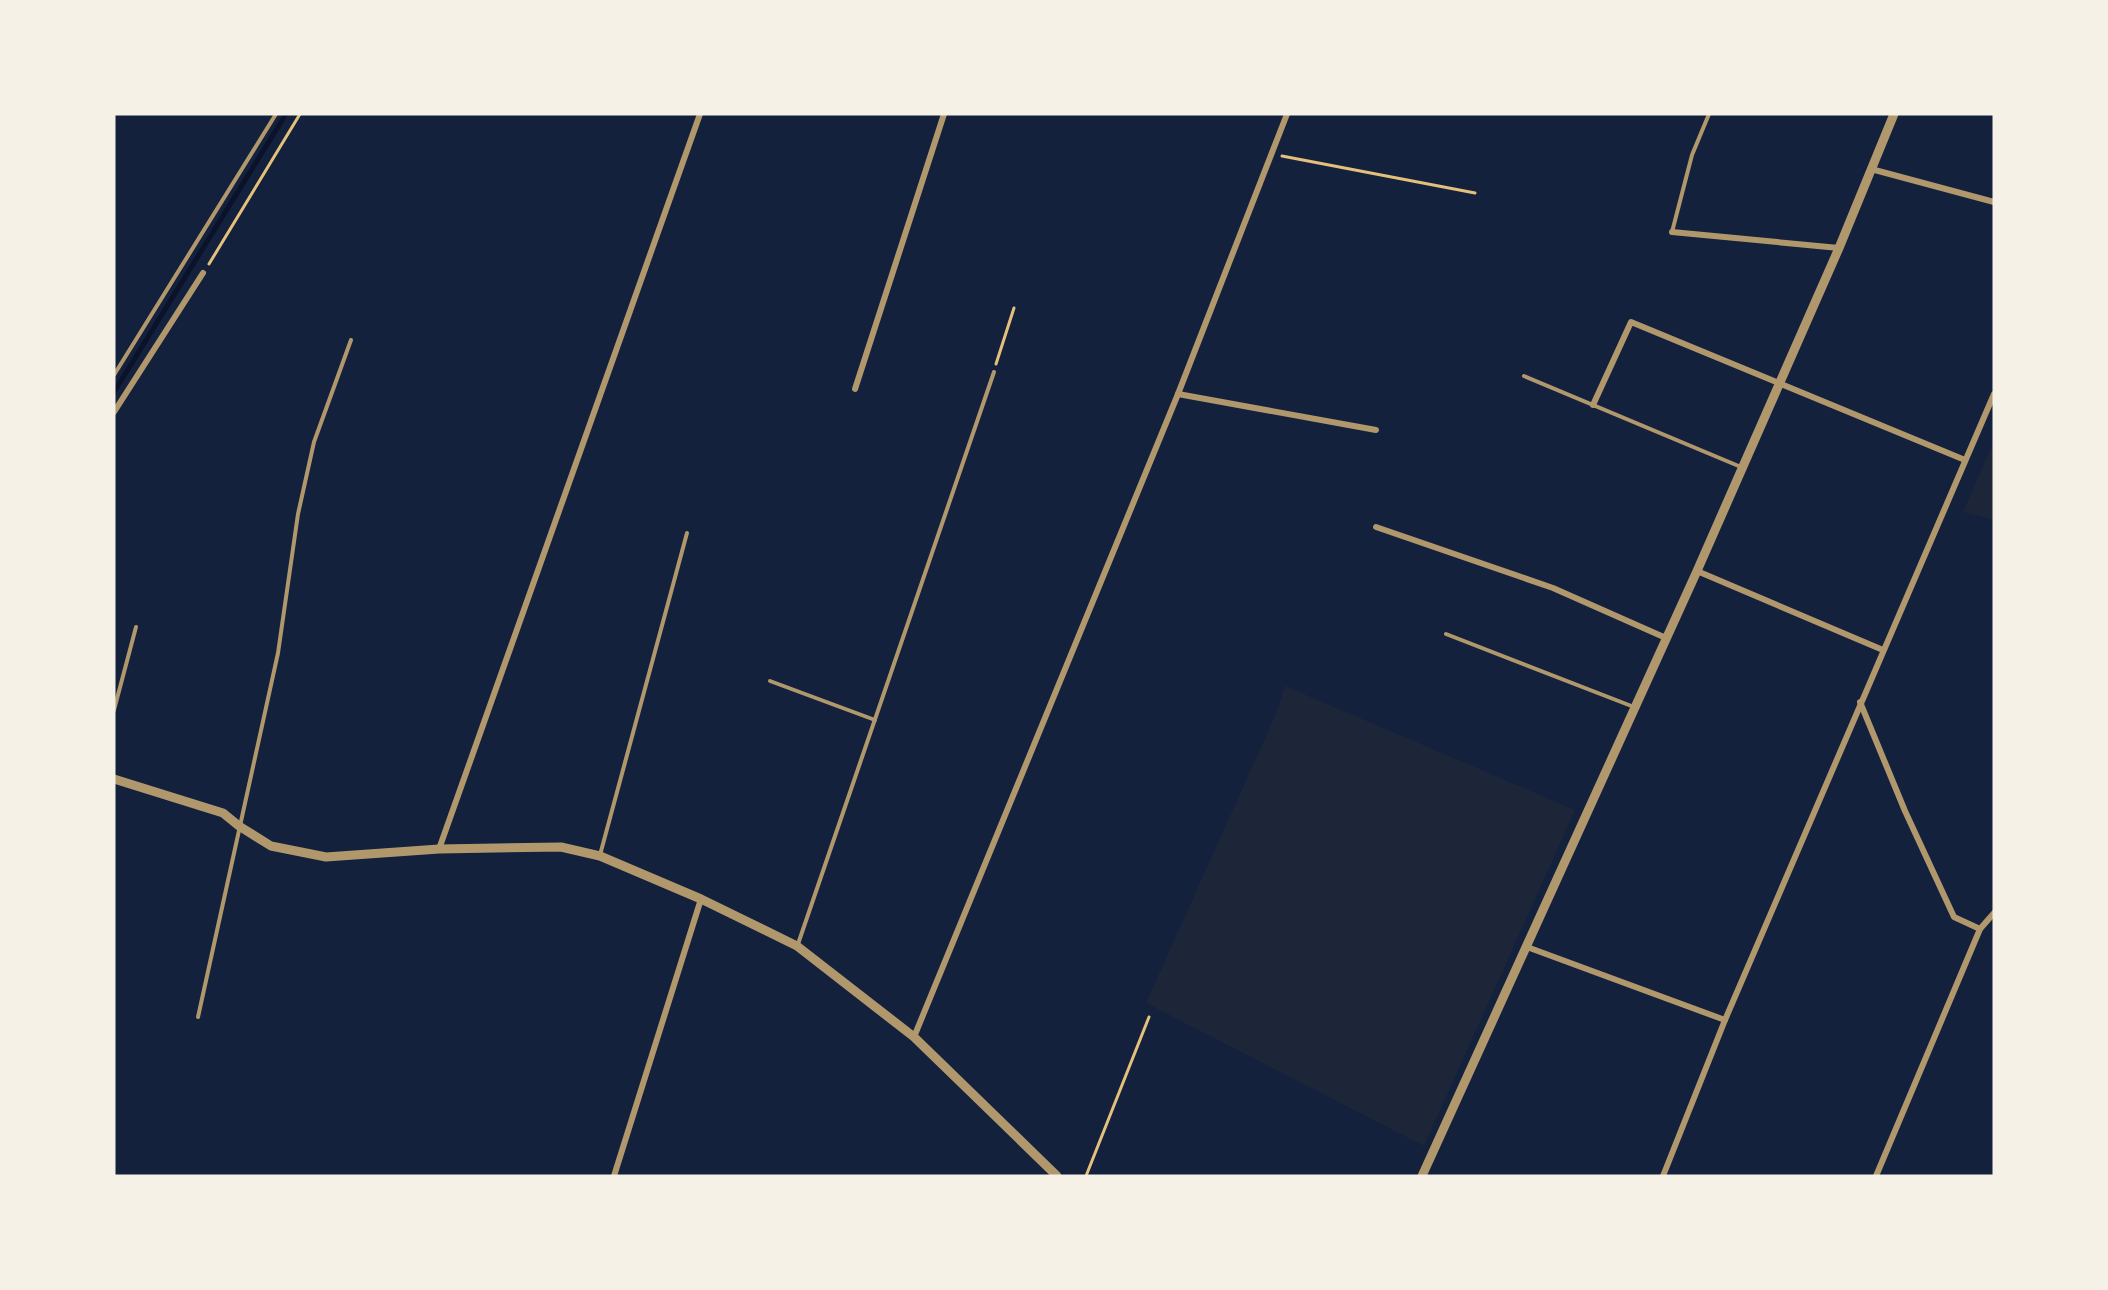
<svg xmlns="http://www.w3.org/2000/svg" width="2108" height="1290" viewBox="0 0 2108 1290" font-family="Jost,sans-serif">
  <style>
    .green { fill: #1d2539 }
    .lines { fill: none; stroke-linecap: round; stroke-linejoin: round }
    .stream { stroke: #0b132b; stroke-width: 5 }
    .path { stroke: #e5c07b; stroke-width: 3 }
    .service { stroke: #b1986c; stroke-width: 4 }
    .minor { stroke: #b1986c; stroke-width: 6 }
    .tertiary { stroke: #b1986c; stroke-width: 9 }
  </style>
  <rect width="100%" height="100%" fill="#14213d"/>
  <g class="green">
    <polygon points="1994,441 1994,520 1963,512"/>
    <polygon points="1285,686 1575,810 1424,1146 1146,1003 1276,714"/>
  </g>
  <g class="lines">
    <polyline class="stream" points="114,392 286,114"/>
    <g class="path">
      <polyline points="1282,156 1475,193"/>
      <polyline points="209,264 300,114"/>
      <polyline points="996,364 1014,308"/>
      <polyline points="1086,1176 1149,1017"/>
    </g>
    <g class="service">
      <polyline points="1672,232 1692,155 1709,114"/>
      <polyline points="114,375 276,114"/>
      <polyline points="1524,376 1741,467"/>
      <polyline points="1446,634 1634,707"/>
      <polyline points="770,681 875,720"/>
      <polyline points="114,710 136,627"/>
      <polyline points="600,855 687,533"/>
      <polyline points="798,944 994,372"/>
      <polyline points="198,1017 278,653 298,514 314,442 351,340"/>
    </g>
    <g class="minor">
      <polyline points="1871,169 1994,202"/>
      <polyline points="1672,232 1839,248"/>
      <polyline points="855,389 944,114"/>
      <polyline points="1178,394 1376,430"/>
      <polyline points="1593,405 1631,322 1965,460"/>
      <polyline points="114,412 203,273"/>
      <polyline points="1376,527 1553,588 1666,638"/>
      <polyline points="1697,571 1883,650"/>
      <polyline points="1860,702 1905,811 1954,917 1980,929"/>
      <polyline points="439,849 700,114"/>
      <polyline points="1527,947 1725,1020"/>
      <polyline points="914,1037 1178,394 1287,114"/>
      <polyline points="614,1176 701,899"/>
      <polyline points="1663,1176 1725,1020 1994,394"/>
      <polyline points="1876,1176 1980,929 1994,913"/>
    </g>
    <g class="tertiary">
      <polyline points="114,779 223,813 239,826 271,846 326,857 439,849 561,847 600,856 701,899 797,946 914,1037 1057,1176"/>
      <polyline points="1422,1176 1697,571 1839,248 1894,114"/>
    </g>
  </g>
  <rect width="2108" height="1290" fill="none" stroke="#f6f1e7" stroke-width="231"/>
</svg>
